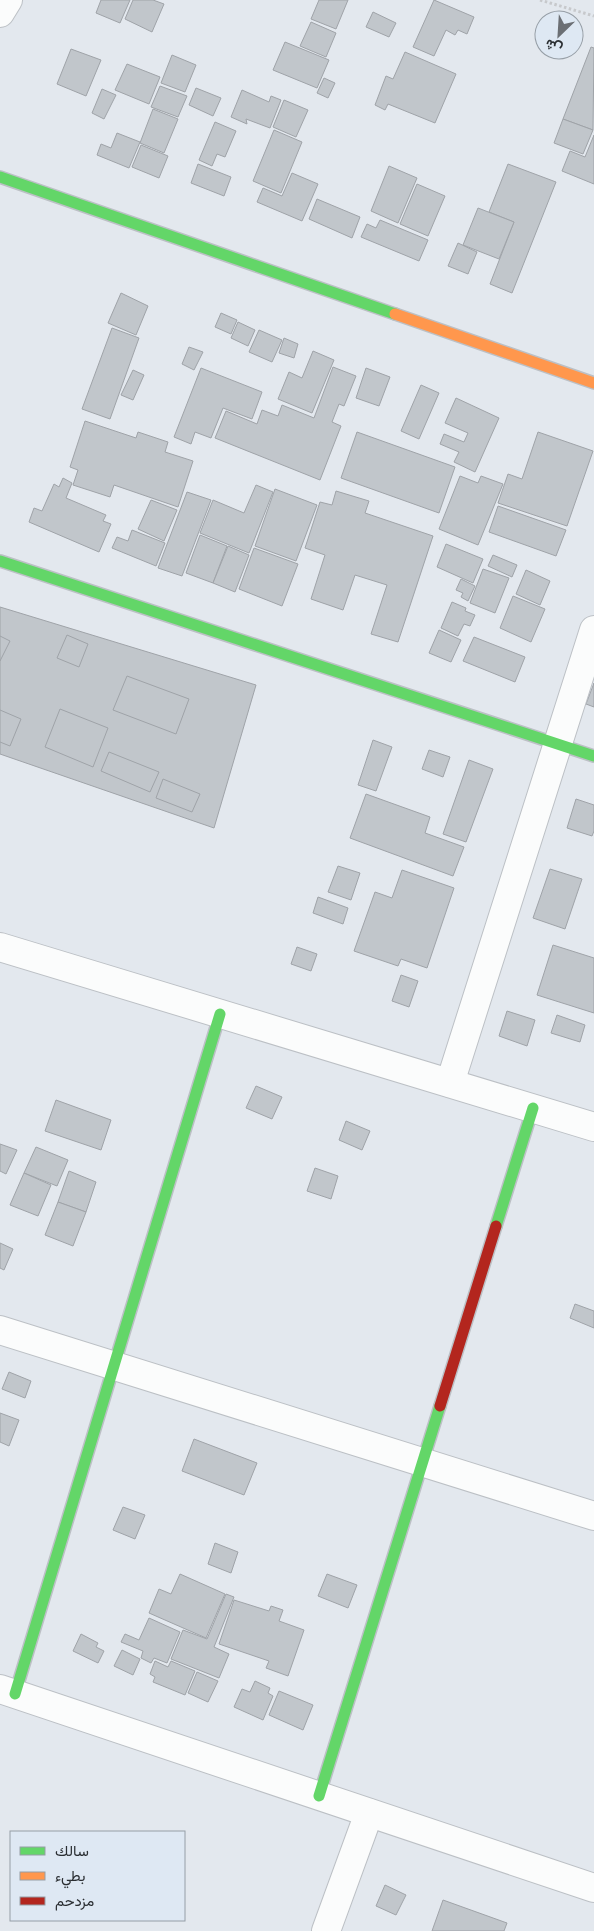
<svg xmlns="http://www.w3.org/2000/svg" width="594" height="1931" viewBox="0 0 594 1931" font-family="'Golos Text',Vazirmatn,sans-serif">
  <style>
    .building { fill: #c1c6cb; stroke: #9fa3a8 }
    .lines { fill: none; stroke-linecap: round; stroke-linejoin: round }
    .street-casing { stroke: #bcc0c5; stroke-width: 30 }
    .fast-casing { stroke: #bcc0c5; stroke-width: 14 }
    .slow-casing { stroke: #bcc0c5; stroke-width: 14 }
    .jam-casing { stroke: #bcc0c5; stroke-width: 14 }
    .path { stroke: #c7c9cc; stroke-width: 3; stroke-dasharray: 2.5 2.5; stroke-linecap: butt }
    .street { stroke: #fbfcfc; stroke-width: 28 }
    .fast { stroke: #63d668; stroke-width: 11 }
    .slow { stroke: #ff974d; stroke-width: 11 }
    .jam { stroke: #b3261e; stroke-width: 11 }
  </style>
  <rect width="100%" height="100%" fill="#e3e8ee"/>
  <g class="building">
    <polygon points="101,0 130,0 120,23 96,13"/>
    <polygon points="133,0 153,0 164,4 152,32 125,19"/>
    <polygon points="319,0 348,0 336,29 311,19"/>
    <polygon points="434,0 474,17 467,34 458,30 455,35 446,30 434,56 413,47"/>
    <polygon points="373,12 396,23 389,37 366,27"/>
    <polygon points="311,22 336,33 326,57 300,46"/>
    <polygon points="285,42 329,60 317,88 273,70"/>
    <polygon points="591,47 594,48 593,130 563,119"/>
    <polygon points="71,49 101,60 86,96 57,84"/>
    <polygon points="405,52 456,74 435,123 388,104 385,110 375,105 386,76 393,79"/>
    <polygon points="172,55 196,65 185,92 161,83"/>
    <polygon points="127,64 160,77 149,104 115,90"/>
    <polygon points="324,78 335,83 328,98 317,93"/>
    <polygon points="160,86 187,96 178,117 151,107"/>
    <polygon points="196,88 221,98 213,116 189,105"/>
    <polygon points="102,89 116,95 104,119 92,113"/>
    <polygon points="242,90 269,102 271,96 281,100 270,128 246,119 247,124 231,117"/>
    <polygon points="284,100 308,110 296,137 273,127"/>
    <polygon points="153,109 178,119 164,153 140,143"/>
    <polygon points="563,119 593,130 583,154 554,143"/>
    <polygon points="215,122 236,131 225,157 217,154 212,166 199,160"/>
    <polygon points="274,130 302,142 281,193 253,181"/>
    <polygon points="117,133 140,142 129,168 97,155 101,144 111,148"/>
    <polygon points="594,135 594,184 562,171 570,151 585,157"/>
    <polygon points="141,145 168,156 159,178 132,167"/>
    <polygon points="198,164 231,177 224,196 191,183"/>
    <polygon points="508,164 556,182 512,293 490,284 514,222 489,212"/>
    <polygon points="389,166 417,178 398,223 371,211"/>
    <polygon points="292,173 318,184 302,221 257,202 263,188 282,196"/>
    <polygon points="417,184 445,196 428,236 400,224"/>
    <polygon points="317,199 360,217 352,238 309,219"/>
    <polygon points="478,208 514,222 499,259 463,245"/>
    <polygon points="380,220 428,240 419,261 361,237 367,224 376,228"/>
    <polygon points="458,243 477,252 468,274 448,266"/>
    <polygon points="121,293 148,306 136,335 108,323"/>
    <polygon points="221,313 237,320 231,334 215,327"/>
    <polygon points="238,322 255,330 248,346 231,338"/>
    <polygon points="112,328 139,338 110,419 82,409"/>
    <polygon points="259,330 282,340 272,362 249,352"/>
    <polygon points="284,338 298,344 294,358 279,353"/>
    <polygon points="189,347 203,352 194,370 182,364"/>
    <polygon points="313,351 334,360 312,413 278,399 289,372 302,378"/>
    <polygon points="333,367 356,376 344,406 339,404 332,422 341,426 320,480 215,438 226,411 257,424 262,410 278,416 282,405 314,418"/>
    <polygon points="201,368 262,392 252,419 223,408 211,438 195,432 191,444 174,437"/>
    <polygon points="366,368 390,377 379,406 356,398"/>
    <polygon points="133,370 144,375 133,400 121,395"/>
    <polygon points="421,385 439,393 419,439 401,431"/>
    <polygon points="456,398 499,418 475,472 454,462 459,452 440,444 444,434 464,442 468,433 445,423"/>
    <polygon points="85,421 136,438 138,432 168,442 165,452 193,461 178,507 114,485 110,497 73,485 78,470 70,467"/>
    <polygon points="357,432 455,467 439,513 341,478"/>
    <polygon points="538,432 593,451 567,526 498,503 508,474 522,479"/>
    <polygon points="460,476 478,483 481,476 503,484 478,545 439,529"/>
    <polygon points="63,478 72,483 66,498 106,515 103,521 111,524 99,552 29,522 34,508 42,511 54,484 59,487"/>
    <polygon points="256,485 273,492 249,553 200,533 213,500 244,513"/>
    <polygon points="275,489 317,505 296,561 255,546"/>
    <polygon points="336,491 369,501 365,513 433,536 398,642 371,634 387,585 355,575 343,610 311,599 325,555 305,548 320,502 332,505"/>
    <polygon points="187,492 211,500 182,576 158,568"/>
    <polygon points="151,500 177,510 164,541 138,529"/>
    <polygon points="498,506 566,530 556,556 489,532"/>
    <polygon points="132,530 165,543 156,566 112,548 117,537 128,541"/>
    <polygon points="200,535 227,546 213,583 186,573"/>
    <polygon points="446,544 483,559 473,583 437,567"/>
    <polygon points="228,546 249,555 235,592 213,583"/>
    <polygon points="254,548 298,564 282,606 239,589"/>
    <polygon points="493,555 517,565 512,577 488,566"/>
    <polygon points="483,569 509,578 495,613 470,603"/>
    <polygon points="526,570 550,581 540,605 516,594"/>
    <polygon points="461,579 475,586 468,601 461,597 463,593 456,590"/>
    <polygon points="513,596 545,609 531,642 500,628"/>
    <polygon points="452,602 466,608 465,611 475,615 470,626 464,624 458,636 441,628"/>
    <polygon points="0,607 256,685 214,828 0,754"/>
    <polygon points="439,630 461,640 451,662 429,653"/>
    <polygon points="67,635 88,644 79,667 57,658"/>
    <polygon points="0,636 10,641 0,661"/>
    <polygon points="474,637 525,657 515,682 463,661"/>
    <polygon points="127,676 189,699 176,734 113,710"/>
    <polygon points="594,683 594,707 586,704"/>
    <polygon points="60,709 108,728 93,767 45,747"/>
    <polygon points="0,710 21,719 10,746 0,742"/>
    <polygon points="373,740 392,747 376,791 358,785"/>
    <polygon points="429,750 450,757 443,777 422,769"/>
    <polygon points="109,752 159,772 150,792 101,771"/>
    <polygon points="469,760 493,769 466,842 443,834"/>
    <polygon points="163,779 200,794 192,812 156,798"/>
    <polygon points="366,794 430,817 425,833 464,847 453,876 350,838"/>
    <polygon points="576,799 594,805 594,831 592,836 567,828"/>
    <polygon points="338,866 360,873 351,900 328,892"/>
    <polygon points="550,869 582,879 565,929 533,918"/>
    <polygon points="402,870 454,888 427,968 401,959 398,966 354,951 375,892 392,898"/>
    <polygon points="318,897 348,908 343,924 313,913"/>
    <polygon points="553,945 594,958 594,1013 537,995"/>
    <polygon points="297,947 317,954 311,971 291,964"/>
    <polygon points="401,975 418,981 409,1007 392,1001"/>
    <polygon points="507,1011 535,1020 527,1046 499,1036"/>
    <polygon points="557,1015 585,1025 580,1042 551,1033"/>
    <polygon points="256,1086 282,1097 272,1119 246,1108"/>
    <polygon points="56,1100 111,1120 101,1150 45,1131"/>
    <polygon points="346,1121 370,1131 362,1150 339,1140"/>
    <polygon points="0,1144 17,1150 6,1174 0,1171"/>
    <polygon points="36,1147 68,1160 57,1186 24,1173"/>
    <polygon points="315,1168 338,1176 331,1199 307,1191"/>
    <polygon points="69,1171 96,1182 86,1212 58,1202"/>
    <polygon points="24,1173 51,1185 38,1216 10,1205"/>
    <polygon points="58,1202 86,1212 73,1246 45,1235"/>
    <polygon points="0,1243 13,1249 4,1270 0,1268"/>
    <polygon points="575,1304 594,1311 594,1328 570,1318"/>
    <polygon points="9,1372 31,1381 25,1398 2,1389"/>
    <polygon points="0,1413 19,1420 9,1446 0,1442"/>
    <polygon points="194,1439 257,1463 244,1495 182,1471"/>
    <polygon points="123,1507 145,1515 135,1539 113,1530"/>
    <polygon points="215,1543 238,1552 231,1573 208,1564"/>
    <polygon points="180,1574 225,1594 206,1638 149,1613 159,1589 171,1594"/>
    <polygon points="327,1574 357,1585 348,1608 318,1596"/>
    <polygon points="226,1594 234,1597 214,1647 229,1654 219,1678 171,1659 183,1630 207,1639"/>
    <polygon points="234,1600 269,1611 271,1606 283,1610 279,1621 304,1630 288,1676 266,1668 269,1661 219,1644"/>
    <polygon points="149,1618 180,1632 167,1663 154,1658 151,1663 141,1658 143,1651 121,1642 125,1634 139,1640"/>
    <polygon points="81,1634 98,1643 96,1647 104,1651 98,1663 73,1651"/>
    <polygon points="122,1650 140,1659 133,1675 114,1666"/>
    <polygon points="155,1661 168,1667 171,1661 195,1671 185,1695 153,1682 155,1677 150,1674"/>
    <polygon points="197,1672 218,1681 208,1702 188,1693"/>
    <polygon points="255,1681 270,1688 268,1693 273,1696 263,1720 234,1707 242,1689 250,1692"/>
    <polygon points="279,1691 313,1705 303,1730 269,1715"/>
    <polygon points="385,1885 406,1895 396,1915 376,1906"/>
    <polygon points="443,1900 507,1923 504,1931 432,1931"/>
  </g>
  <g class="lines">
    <g class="street-casing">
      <g id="street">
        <polyline points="0,13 8,0"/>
        <polyline points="0,947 594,1127"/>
        <polyline points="450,1083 594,630"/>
        <polyline points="0,1330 594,1516"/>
        <polyline points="0,1689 594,1888"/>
        <polyline points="326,1931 369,1813"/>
      </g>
    </g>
    <g class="fast-casing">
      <g id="fast">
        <polyline points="0,177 395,314"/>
        <polyline points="0,561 594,756"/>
        <polyline points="496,1226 533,1108"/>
        <polyline points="15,1694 220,1014"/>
        <polyline points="319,1796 440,1406"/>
      </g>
    </g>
    <g class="slow-casing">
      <polyline id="slow" points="395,314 594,383"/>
    </g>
    <g class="jam-casing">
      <polyline id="jam" points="440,1406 496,1226"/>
    </g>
    <polyline class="path" points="540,0 594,16"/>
    <use href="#street" class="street"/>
    <use href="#fast" class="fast"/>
    <use href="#slow" class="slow"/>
    <use href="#jam" class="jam"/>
  </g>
  <rect x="10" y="1831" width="175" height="90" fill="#dee8f3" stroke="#969ea6"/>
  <rect x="20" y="1847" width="25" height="8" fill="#63d668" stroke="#969ea6"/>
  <text x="55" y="1856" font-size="15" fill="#2a2e32">سالك</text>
  <rect x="20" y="1872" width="25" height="8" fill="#ff974d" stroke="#969ea6"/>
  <text x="55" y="1881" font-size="15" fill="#2a2e32">بطيء</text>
  <rect x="20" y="1897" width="25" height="8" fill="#b3261e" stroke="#969ea6"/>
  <text x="55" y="1906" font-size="15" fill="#2a2e32">مزدحم</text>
  <g transform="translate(559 35) rotate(205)"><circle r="24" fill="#dee8f3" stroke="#969ea6"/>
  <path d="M0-4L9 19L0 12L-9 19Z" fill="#6b6f74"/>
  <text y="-8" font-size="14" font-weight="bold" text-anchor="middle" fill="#2a2e32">ش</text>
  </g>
</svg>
